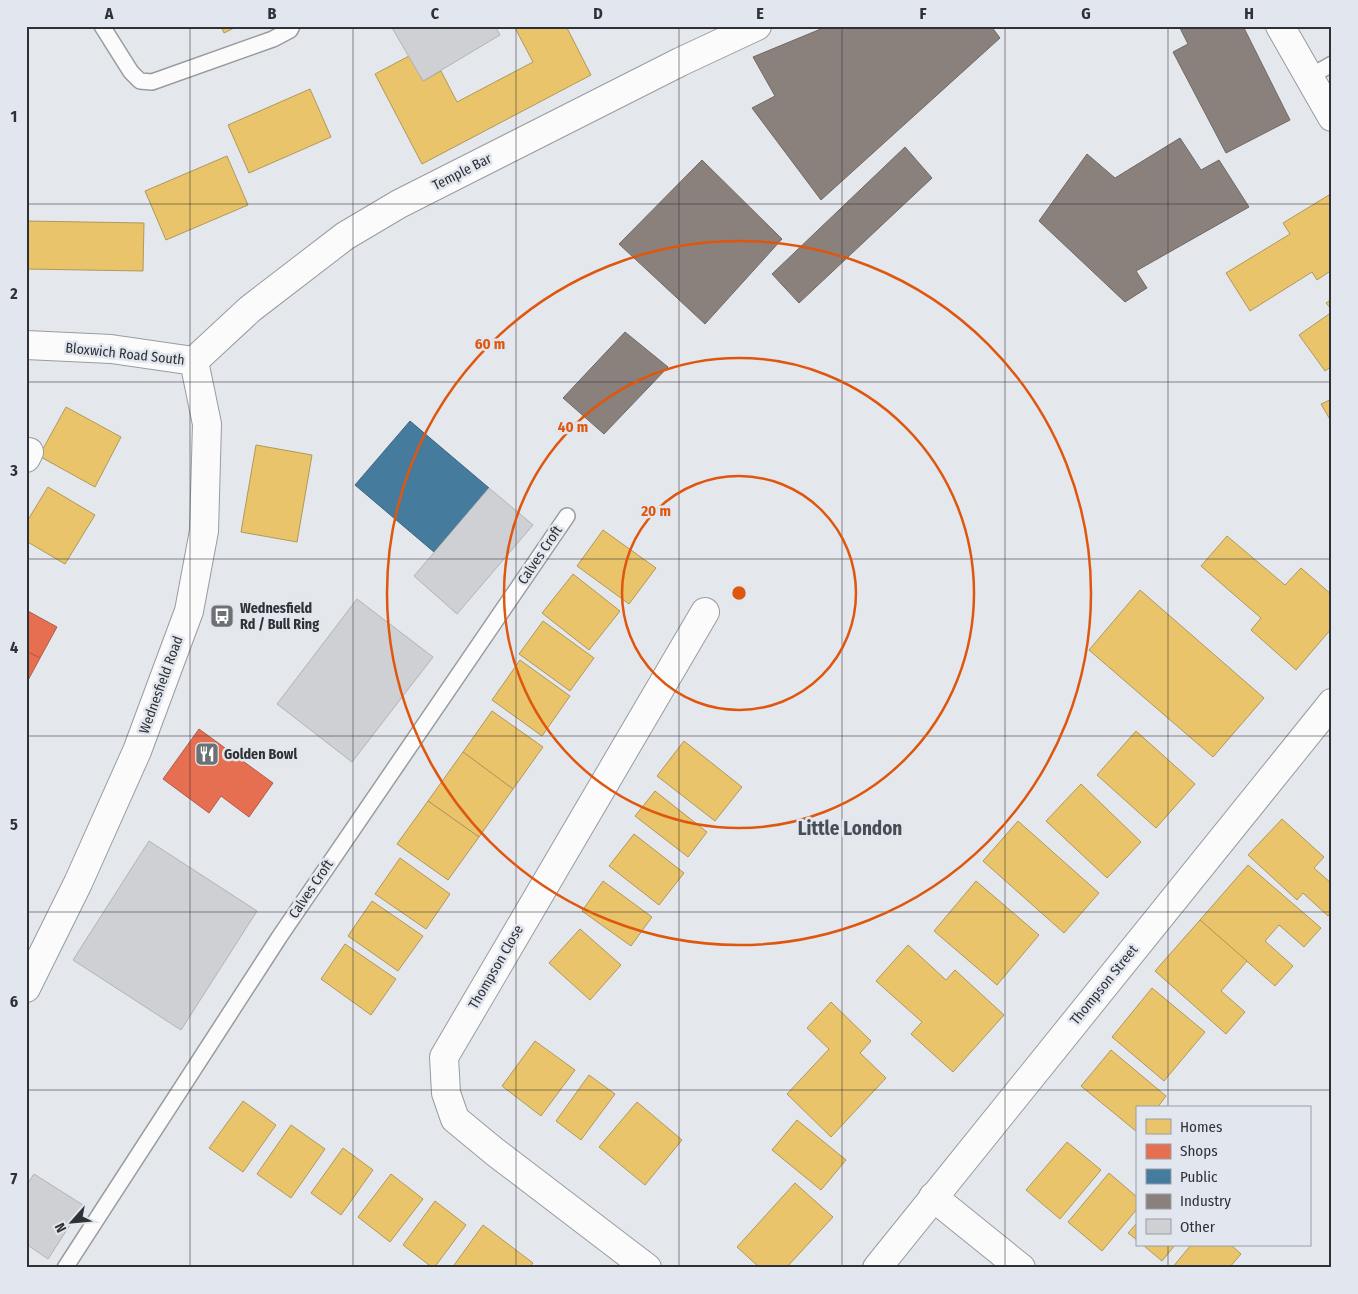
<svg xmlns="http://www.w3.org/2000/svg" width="1358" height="1294" viewBox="0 0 1358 1294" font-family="'Fira Sans Condensed',sans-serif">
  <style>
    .homes { fill: #e9c46a; stroke: #b1985a }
    .shops { fill: #e76f51; stroke: #b05c48 }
    .public { fill: #457b9d; stroke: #3e657e }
    .industry { fill: #8a817c; stroke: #6f6966 }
    .building { fill: #ced0d4; stroke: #b1b3b7 }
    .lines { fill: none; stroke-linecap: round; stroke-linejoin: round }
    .lane-casing { stroke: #999c9f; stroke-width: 18 }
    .street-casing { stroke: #999c9f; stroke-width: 30 }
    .secondary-casing { stroke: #999c9f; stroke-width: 30 }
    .lane { stroke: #fbfbfc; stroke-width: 15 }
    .street { stroke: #fbfbfc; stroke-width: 28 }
    .secondary { stroke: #fbfbfc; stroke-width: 28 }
    .grid { fill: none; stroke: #2f3134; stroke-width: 1; stroke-opacity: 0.55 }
    .ring { fill: none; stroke: #df570e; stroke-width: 2.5 }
    .labels { text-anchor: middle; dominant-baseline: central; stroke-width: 5; stroke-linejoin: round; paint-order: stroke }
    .street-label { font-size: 14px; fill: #2f3134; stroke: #e1e6ef }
    .poi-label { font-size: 14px; font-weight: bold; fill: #2f3134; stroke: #e1e6ef; text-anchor: start }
    .district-label { font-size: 19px; font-weight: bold; fill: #484c53; stroke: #e1e6ef }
    .centre { fill: #df570e; stroke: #e1e6ef; stroke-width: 2.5 }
    .ring-label { font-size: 15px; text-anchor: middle; font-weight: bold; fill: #df570e; stroke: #e1e6ef; stroke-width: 5; stroke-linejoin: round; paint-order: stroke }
    .neatline { fill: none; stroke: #2f3134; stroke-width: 2 }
    .grid-label { font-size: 16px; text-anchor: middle; font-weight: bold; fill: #2f3134 }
  </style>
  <rect width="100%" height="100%" fill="#e4e7ec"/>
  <g class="homes">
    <polygon points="221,26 238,26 224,33"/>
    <polygon points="514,26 566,26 591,75 422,164 375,74 409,56 423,81 441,71 457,102 533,62"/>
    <polygon points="310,89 331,137 249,173 228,125"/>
    <polygon points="227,156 248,205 166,240 145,191"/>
    <polygon points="1329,195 1332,200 1332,270 1317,280 1312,272 1250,311 1226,273 1290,234 1283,223"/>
    <polygon points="26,221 144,223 143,271 26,269"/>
    <polygon points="1332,299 1332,310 1326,303"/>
    <polygon points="1332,312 1332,366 1325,371 1299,335"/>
    <polygon points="1332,399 1332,423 1321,404"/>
    <polygon points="66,407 121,437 95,487 39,456"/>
    <polygon points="256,445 312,455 297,542 241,532"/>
    <polygon points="48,487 95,515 65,564 26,541 26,523"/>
    <polygon points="603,530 656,568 629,604 577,566"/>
    <polygon points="1227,536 1285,585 1301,568 1332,595 1332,628 1296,670 1251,630 1261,618 1201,566"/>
    <polygon points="573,574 620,611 589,650 542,613"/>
    <polygon points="1140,590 1264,698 1213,757 1089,650"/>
    <polygon points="543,621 594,658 570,691 519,654"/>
    <polygon points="520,660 570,696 542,736 492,700"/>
    <polygon points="492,711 543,747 513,789 463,752"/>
    <polygon points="1136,731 1195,784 1156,828 1097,775"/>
    <polygon points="684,741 742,787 715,821 657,776"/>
    <polygon points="463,752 513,789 479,837 428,801"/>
    <polygon points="1081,784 1141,842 1107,878 1046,821"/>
    <polygon points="655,791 707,832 688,857 635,816"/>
    <polygon points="428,801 479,837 448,880 397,844"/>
    <polygon points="1282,819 1324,857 1314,868 1332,884 1332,912 1328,916 1303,893 1297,900 1248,855"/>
    <polygon points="1018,821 1099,893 1064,933 983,861"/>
    <polygon points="634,834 684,873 659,905 609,866"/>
    <polygon points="400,858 450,894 426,929 375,894"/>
    <polygon points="1248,865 1321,928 1304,947 1279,925 1265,941 1293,966 1275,986 1200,920"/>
    <polygon points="603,881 652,917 631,946 582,911"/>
    <polygon points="976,881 1039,935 997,985 934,931"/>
    <polygon points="372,901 423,936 398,971 348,936"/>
    <polygon points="1200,920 1247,961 1221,991 1245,1012 1226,1034 1155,971"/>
    <polygon points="580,929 621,965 590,1000 549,963"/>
    <polygon points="345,944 396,979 371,1015 321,979"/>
    <polygon points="908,945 946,980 955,970 1004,1015 953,1072 911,1034 922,1022 876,981"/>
    <polygon points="1152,988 1205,1032 1164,1081 1112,1037"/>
    <polygon points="831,1002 871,1041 860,1053 886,1078 831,1137 787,1094 829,1049 807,1028"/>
    <polygon points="535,1041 575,1070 541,1116 502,1086"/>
    <polygon points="1111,1050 1166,1096 1157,1108 1137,1108 1137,1132 1081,1086"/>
    <polygon points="589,1075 615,1094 581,1140 556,1121"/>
    <polygon points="243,1101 276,1125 243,1172 209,1148"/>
    <polygon points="637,1102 682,1140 645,1185 599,1147"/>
    <polygon points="797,1120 846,1160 821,1190 772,1150"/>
    <polygon points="291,1125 325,1149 291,1198 257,1174"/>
    <polygon points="1067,1142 1101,1170 1060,1219 1026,1190"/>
    <polygon points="343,1148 373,1170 341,1215 311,1193"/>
    <polygon points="1109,1173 1137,1197 1137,1209 1102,1251 1068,1222"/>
    <polygon points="391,1174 423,1199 390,1242 358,1217"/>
    <polygon points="795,1183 833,1217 786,1268 760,1268 737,1247"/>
    <polygon points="435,1201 466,1225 434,1268 433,1268 403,1245"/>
    <polygon points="1137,1223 1137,1240 1128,1233"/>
    <polygon points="483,1225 533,1263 529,1268 452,1268"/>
    <polygon points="1143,1245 1175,1245 1162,1261"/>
    <polygon points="1191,1245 1231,1245 1241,1254 1229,1268 1172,1268"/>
  </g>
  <g class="shops">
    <polygon points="26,610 57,627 40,658 26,651"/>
    <polygon points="26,651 40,658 26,684"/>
    <polygon points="199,729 273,783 249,817 221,796 209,813 163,779"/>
  </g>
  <polygon class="public" points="410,421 489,488 434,552 355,485"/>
  <g class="industry">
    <polygon points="828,26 991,26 1000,38 821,200 752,108 775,96 753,57"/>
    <polygon points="1183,26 1243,26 1290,120 1226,153 1173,52 1188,44 1180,28"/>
    <polygon points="1180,138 1201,170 1219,160 1249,207 1136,271 1147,288 1125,302 1039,221 1087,154 1115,178"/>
    <polygon points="905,147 932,178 799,303 772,274"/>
    <polygon points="702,160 782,239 705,324 619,244"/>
    <polygon points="625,332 668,367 604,434 563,398"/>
  </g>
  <g class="building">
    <polygon points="391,26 495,26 500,35 423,81"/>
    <polygon points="489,488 533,525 457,614 414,576"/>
    <polygon points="357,599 433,657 352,762 277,704"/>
    <polygon points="149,841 257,911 181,1030 73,960"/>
    <polygon points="34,1174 83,1205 48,1259 26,1244 26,1186"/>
  </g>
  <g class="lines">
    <g class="lane-casing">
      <g id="lane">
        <polyline points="102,26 131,72 140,81 152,82 273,39 290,30 292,26"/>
        <polyline points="1309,77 1332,64"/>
        <polyline points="65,1268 280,936 567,516"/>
      </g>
    </g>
    <g class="street-casing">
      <g id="street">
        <polyline points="1280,26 1332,117"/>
        <polyline points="26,458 29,452"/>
        <polyline points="933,1197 1021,1268"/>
        <polyline points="647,1268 495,1152 455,1119 446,1093 444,1057 705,612"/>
        <polyline points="877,1268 1332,703"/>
      </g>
    </g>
    <g class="secondary-casing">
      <g id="secondary">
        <polyline points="26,345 111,349 194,361"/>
        <polyline points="194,361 250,309 345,236 399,204 680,62 757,26"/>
        <polyline points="26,988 78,883 137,751 189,611 204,531 207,424 194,361"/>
      </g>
    </g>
    <use href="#lane" class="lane"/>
    <use href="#street" class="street"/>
    <use href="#secondary" class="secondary"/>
  </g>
  <path class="grid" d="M190,26V1268M353,26V1268M516,26V1268M679,26V1268M842,26V1268M1005,26V1268M1168,26V1108M26,204H1332M26,382H1332M26,559H1332M26,736H1332M26,912H1332M26,1090H1332M1168,1245V1268"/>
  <g class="ring">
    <circle cx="739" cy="593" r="117"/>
    <circle cx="739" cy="593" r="235"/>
    <circle cx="739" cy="593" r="352"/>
  </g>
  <defs>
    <g id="bus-square" transform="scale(1.25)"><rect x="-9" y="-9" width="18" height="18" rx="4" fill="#6e7174" stroke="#e1e6ef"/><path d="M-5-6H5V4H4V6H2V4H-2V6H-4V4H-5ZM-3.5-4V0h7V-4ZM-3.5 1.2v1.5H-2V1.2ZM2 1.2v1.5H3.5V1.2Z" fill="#fff"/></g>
    <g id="restaurant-square" transform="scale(1.25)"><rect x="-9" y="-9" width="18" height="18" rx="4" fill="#6e7174" stroke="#e1e6ef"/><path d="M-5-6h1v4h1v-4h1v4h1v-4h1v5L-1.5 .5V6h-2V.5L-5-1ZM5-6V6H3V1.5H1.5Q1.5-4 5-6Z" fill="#fff"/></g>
  </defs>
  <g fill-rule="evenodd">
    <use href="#bus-square" x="222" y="616"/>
    <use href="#restaurant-square" x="207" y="754"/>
  </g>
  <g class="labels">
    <g class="street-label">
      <text transform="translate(462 172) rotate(-27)">Temple Bar</text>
      <text transform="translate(125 354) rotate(6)">Bloxwich Road South</text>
      <text transform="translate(540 555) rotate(-56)">Calves Croft</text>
      <text transform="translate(161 685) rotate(-70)">Wednesfield Road</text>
      <text transform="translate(311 889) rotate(-56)">Calves Croft</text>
      <text transform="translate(496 967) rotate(-60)">Thompson Close</text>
      <text transform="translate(1104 985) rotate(-51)">Thompson Street</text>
    </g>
    <g class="poi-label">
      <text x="240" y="608">Wednesfield<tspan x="240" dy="16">Rd / Bull Ring</tspan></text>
      <text x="224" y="754">Golden Bowl</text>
    </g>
    <g class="district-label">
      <text x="850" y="828">Little London</text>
    </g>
  </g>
  <circle cx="739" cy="593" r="8" class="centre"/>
  <g class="ring-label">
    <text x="490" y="349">60 m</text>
    <text x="573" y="432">40 m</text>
    <text x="656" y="516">20 m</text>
  </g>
  <rect width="1358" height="1294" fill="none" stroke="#e1e6ef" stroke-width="55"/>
  <rect x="1136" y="1106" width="175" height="140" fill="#e1e6ef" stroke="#9a9ea4"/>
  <rect x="1146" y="1119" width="25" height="15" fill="#e9c46a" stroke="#9a9ea4"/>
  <text x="1180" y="1132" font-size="15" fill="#2f3134">Homes</text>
  <rect x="1146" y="1144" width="25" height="15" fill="#e76f51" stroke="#9a9ea4"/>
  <text x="1180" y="1156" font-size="15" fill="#2f3134">Shops</text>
  <rect x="1146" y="1169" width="25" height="15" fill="#457b9d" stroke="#9a9ea4"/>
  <text x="1180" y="1182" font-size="15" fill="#2f3134">Public</text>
  <rect x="1146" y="1194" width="25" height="15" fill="#8a817c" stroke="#9a9ea4"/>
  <text x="1180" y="1206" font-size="15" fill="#2f3134">Industry</text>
  <rect x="1146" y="1219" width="25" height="15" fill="#ced0d4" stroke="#9a9ea4"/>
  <text x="1180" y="1232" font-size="15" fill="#2f3134">Other</text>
  <g transform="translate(72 1222) rotate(243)" stroke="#e1e6ef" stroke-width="4" paint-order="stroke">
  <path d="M0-4L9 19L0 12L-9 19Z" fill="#2f3134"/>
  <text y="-8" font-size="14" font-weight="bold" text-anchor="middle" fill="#2f3134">N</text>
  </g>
  <rect x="28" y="28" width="1302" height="1238" class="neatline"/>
  <g class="grid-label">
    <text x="109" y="19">A</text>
    <text x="272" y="19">B</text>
    <text x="435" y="19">C</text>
    <text x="598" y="19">D</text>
    <text x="760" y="19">E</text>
    <text x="923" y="19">F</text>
    <text x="1086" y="19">G</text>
    <text x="1249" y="19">H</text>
    <text x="14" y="122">1</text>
    <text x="14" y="299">2</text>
    <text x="14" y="476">3</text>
    <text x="14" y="653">4</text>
    <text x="14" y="830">5</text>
    <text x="14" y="1007">6</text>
    <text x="14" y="1184">7</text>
  </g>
</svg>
